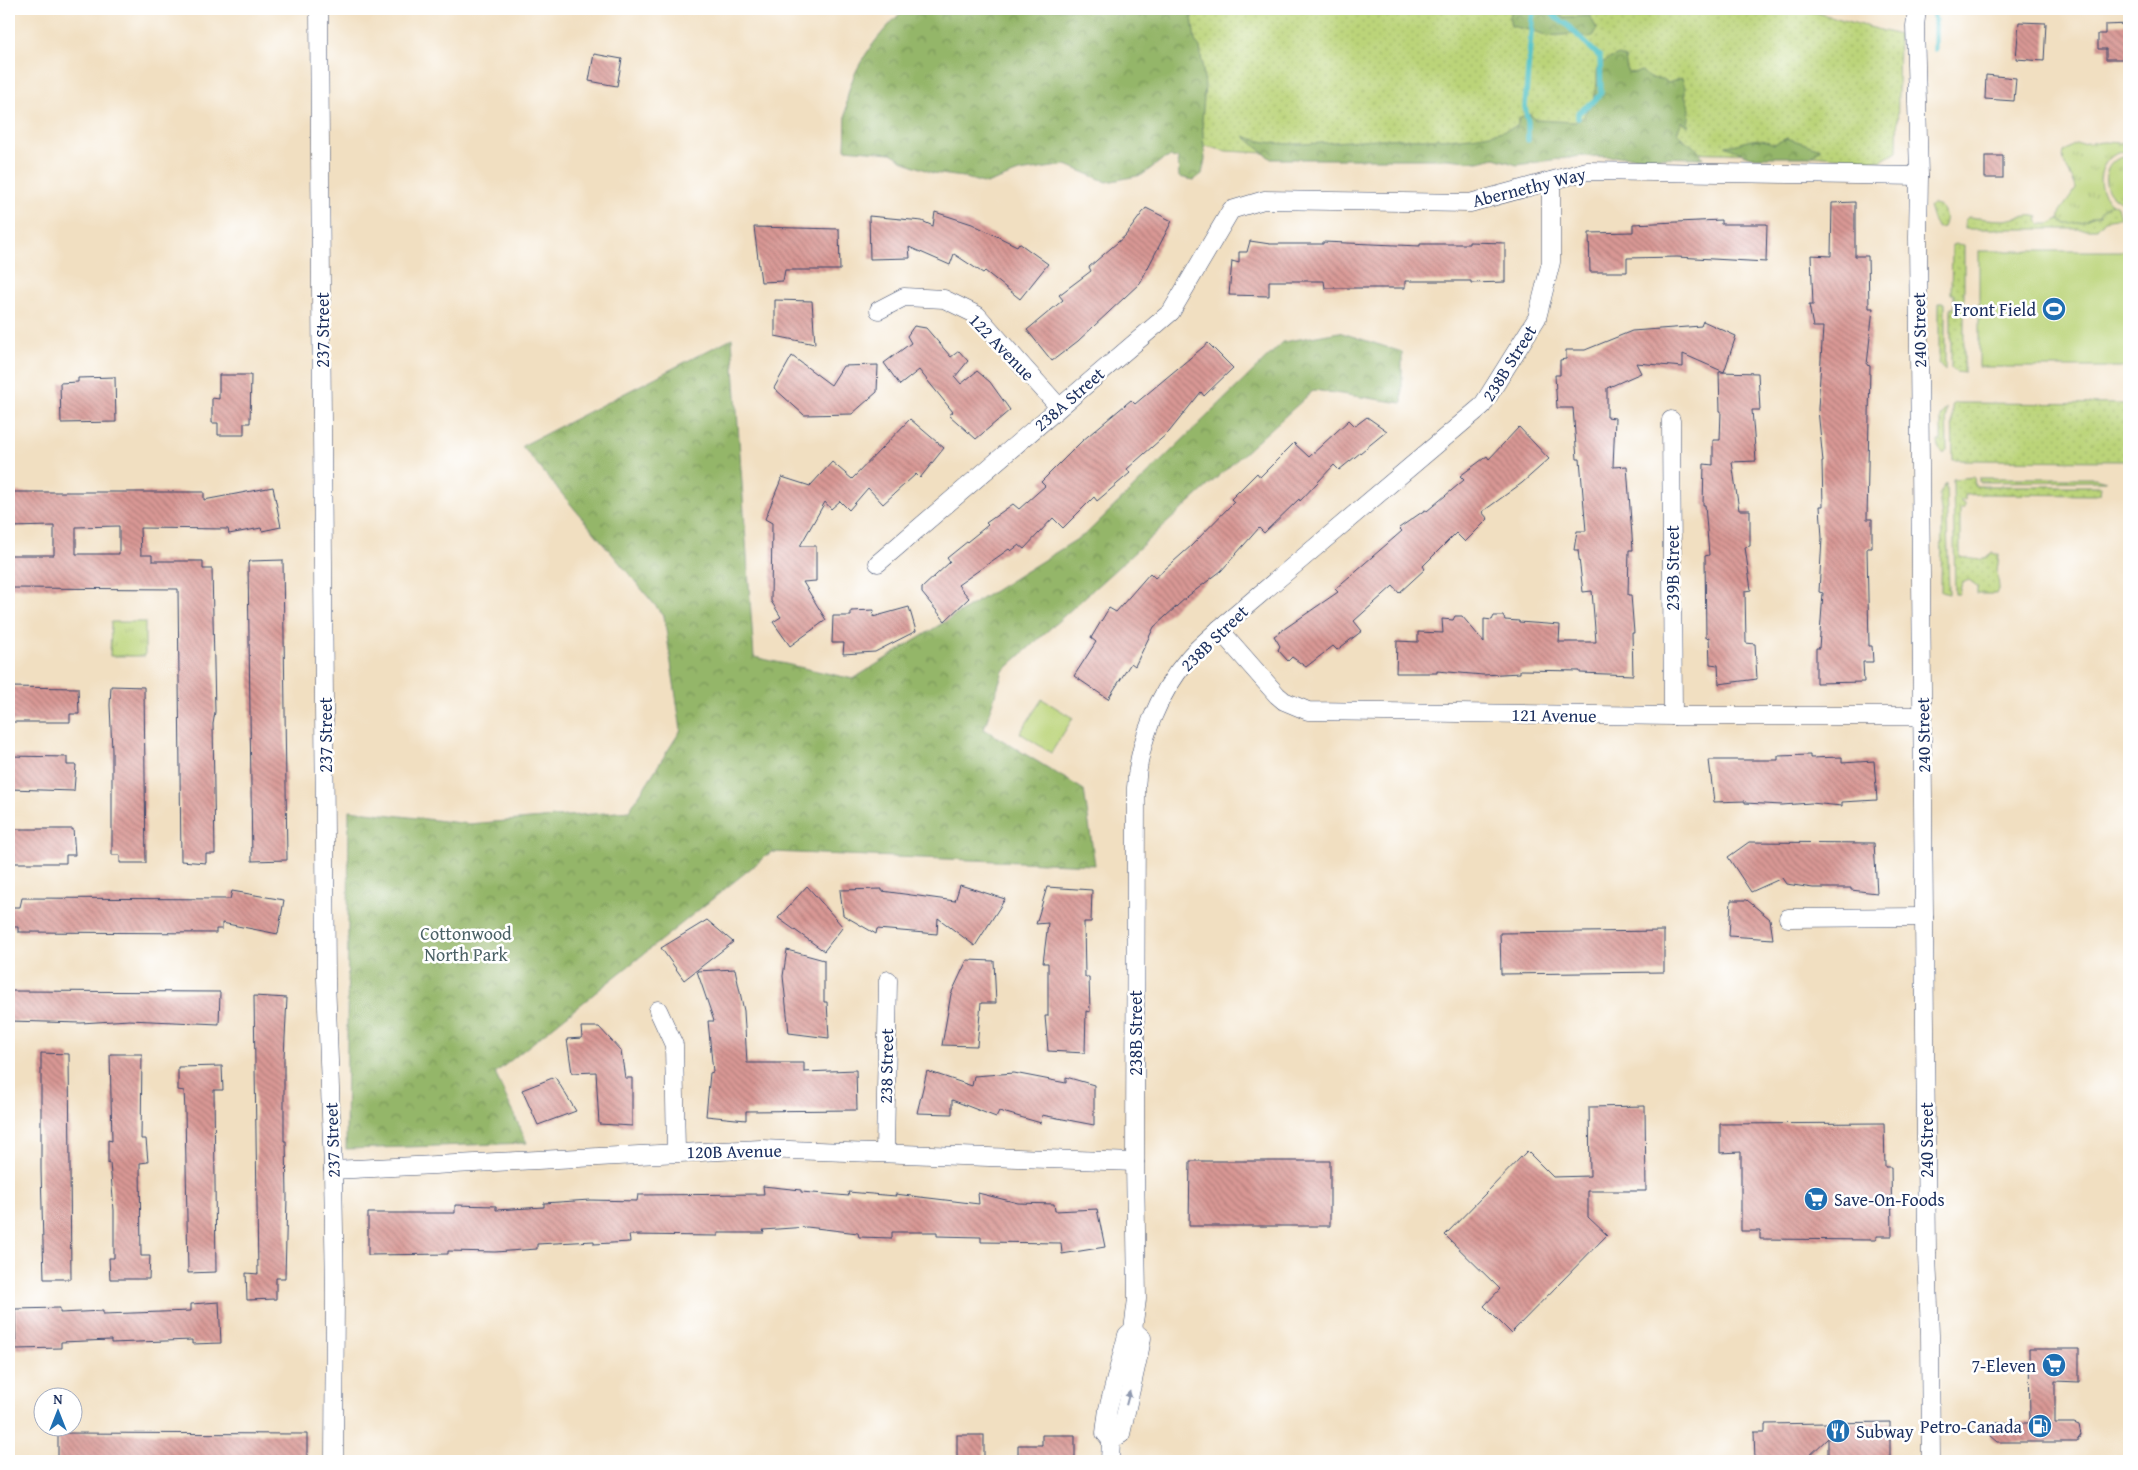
<svg xmlns="http://www.w3.org/2000/svg" width="2138" height="1470" viewBox="0 0 2138 1470" font-family="'Gentium Book Plus',serif">
  <style>
    .grass { fill: url(#grass-dots); stroke: #6b826c }
    .forest { fill: url(#forest-crowns); stroke: #587264 }
    .park { fill: url(#park-tufts); stroke: #6b826c }
    .pitch { fill: #bbd479; stroke: #6b826c }
    .lines { fill: none; stroke-linecap: round; stroke-linejoin: round }
    .stream { stroke: #55c3c8; stroke-width: 5.5 }
    .building { fill: url(#building-back-hatch); fill-rule: evenodd }
    .street-casing { stroke: #3b496d; stroke-width: 19 }
    .street { stroke: #fff; stroke-width: 18 }
    .oneway { fill: #8d97ae }
    .labels { text-anchor: middle; dominant-baseline: central; stroke-width: 5; stroke-linejoin: round; paint-order: stroke }
    .street-label { font-size: 18px; fill: #1b2f5e; stroke: #fff }
    .poi-label { font-size: 18px; fill: #1b2f5e; stroke: #fff; text-anchor: end }
    .park-label { font-size: 18px; fill: #4b6166; stroke: #fff }
  </style>
  <defs>
    <pattern id="grass-dots" width="8" height="8" patternUnits="userSpaceOnUse" patternTransform="scale(1.25)"><rect width="8" height="8" fill="#bbd479"/><path d="M2 2h.1M6 6h.1" fill="none" stroke="#a0b66b" stroke-width="1.8" stroke-linecap="round"/></pattern>
    <pattern id="forest-crowns" width="20" height="18" patternUnits="userSpaceOnUse" patternTransform="scale(1.25)"><rect width="20" height="18" fill="#94b669"/><path d="M2 6a3 3 0 1 1 6 0M12 15a3 3 0 1 1 6 0" fill="none" stroke="#78945a"/></pattern>
    <pattern id="park-tufts" width="24" height="20" patternUnits="userSpaceOnUse" patternTransform="scale(1.25)"><rect width="24" height="20" fill="#bbd479"/><path d="M3 7l-1-3M5 7V3M7 7l1-3M15 17l-1-3M17 17v-4M19 17l1-3" fill="none" stroke="#a0b66b"/></pattern>
    <pattern id="building-back-hatch" width="6" height="6" patternUnits="userSpaceOnUse" patternTransform="scale(1.25)"><rect width="6" height="6" fill="#d99894"/><path d="M-1 5l2 2M0 0l6 6M5-1l2 2" fill="none" stroke="#af7c7c"/></pattern>
  </defs>
  <rect width="100%" height="100%" fill="#fff"/>
  <filter id="ink" filterUnits="userSpaceOnUse"><feTurbulence type="fractalNoise" baseFrequency=".02" numOctaves="2"/><feDisplacementMap in="SourceGraphic" scale="10" xChannelSelector="R" yChannelSelector="G"/><feConvolveMatrix kernelMatrix="1 2 1 2 8 2 1 2 1" color-interpolation-filters="sRGB"/></filter>
  <filter id="wash" filterUnits="userSpaceOnUse"><feTurbulence type="fractalNoise" baseFrequency=".0096" numOctaves="4" result="noise"/><feDisplacementMap in="SourceGraphic" scale="20" xChannelSelector="R" yChannelSelector="G"/><feGaussianBlur stdDeviation="1.12" result="paint"/><feColorMatrix in="noise" values="0 0 0 0 0 0 0 0 0 0 0 0 0 0 0 0 0 1.4 0 .05"/><feComposite in="paint" operator="in"/></filter>
  <g filter="url(#wash)">
    <rect width="100%" height="100%" fill="#f1dfc1"/>
    <g class="grass">
      <polygon points="1177,9 1803,9 1899,35 1897,151 1881,161 1812,155 1625,151 1305,155 1226,151 1180,140"/>
      <path d="M2112,203L2117,206L2120,217L2105,220L2097,229H1965V220L1968,217C1979,218 1992,220 2004,220C2015,219 2028,213 2039,217L2037,220L2040,224H2050L2059,219L2066,224L2100,215L2099,212Z"/>
      <path d="M1933,204C1945,205 1948,217 1943,227L1938,228L1933,220L1929,207Z"/>
      <polygon points="1957,244 1964,245 1964,373 1956,372 1951,368 1951,308 1954,308 1954,294 1951,294 1952,245"/>
      <polygon points="1939,303 1945,303 1945,371 1939,363"/>
      <polygon points="1957,403 2129,404 2129,461 1953,460 1952,407 1953,404"/>
      <polygon points="1946,408 1947,450 1944,454 1939,449 1938,441 1941,441 1941,417"/>
      <path d="M1974,477L1975,486H2101L2100,494L2094,495L1985,494L1965,495V500H1961V502L1964,504V508L1960,509V557C1972,558 1982,564 1992,553L1999,555L1997,572L1999,587L1996,594H1977V586L1969,580L1962,583L1959,594H1955L1953,482V479Z"/>
      <polygon points="1979,478 2095,478 2106,481 1979,482"/>
      <polygon points="1946,483 1949,594 1941,592 1942,519 1939,495"/>
    </g>
    <g class="forest">
      <path d="M905,9H1191L1195,41L1200,47L1205,86L1202,120L1205,159L1202,174L1194,180L1179,177L1178,158L1170,157L1162,160L1142,175L1107,182L1066,165L1019,172L986,184L963,177L933,173L905,162L891,153L845,149C846,133 845,115 847,99C852,66 881,31 905,9Z"/>
      <polygon points="1513,9 1558,9 1563,17 1590,16 1597,29 1594,35 1589,38 1574,34 1548,36 1537,32 1511,26 1509,17"/>
      <path d="M1619,55L1625,58L1627,71L1632,73L1642,71L1649,78L1662,79L1668,83L1682,78L1685,88V96L1690,109L1688,126L1682,121L1677,133C1686,143 1697,146 1703,158L1581,156L1517,165L1495,158L1478,162L1447,159H1271L1244,136C1283,152 1342,139 1385,139C1431,138 1473,143 1517,126L1520,117L1530,114L1536,120L1575,122L1584,117C1586,108 1592,104 1594,96C1603,72 1585,67 1619,55Z"/>
      <path d="M1787,138L1821,149L1810,157H1751L1725,146C1747,144 1751,134 1774,144Z"/>
      <polygon points="1339,332 1402,352 1402,403 1314,390 1003,671 984,729 1084,790 1095,865 771,852 495,1073 527,1143 346,1149 349,810 469,824 629,811 681,730 664,616 522,446 732,338 754,657 853,679 1087,533 1283,342"/>
    </g>
    <g class="park">
      <path d="M2129,137V151C2102,150 2089,187 2112,203L2099,212L2100,215C2092,215 2081,225 2066,224L2059,219L2061,210L2076,189C2074,176 2060,165 2064,152L2075,144L2105,142L2121,143Z"/>
      <path d="M2129,156V204C2094,196 2102,156 2129,156Z"/>
      <polygon points="111,622 145,622 145,656 110,656"/>
    </g>
    <g class="pitch">
      <rect x="1979" y="251" width="150" height="116"/>
      <polygon points="1042,699 1073,718 1051,753 1020,733"/>
    </g>
    <g class="lines">
      <g class="stream">
        <polyline points="1549,9 1556,18 1566,24 1600,57 1601,93 1594,101 1578,113 1578,118"/>
        <polyline points="1932,9 1935,20 1935,49"/>
        <polyline points="1528,140 1528,122 1525,107 1533,9"/>
      </g>
    </g>
    <g id="blocks">
      <g class="building">
        <polygon points="2019,22 2046,23 2044,61 2016,59"/>
        <polygon points="2128,24 2129,59 2106,59 2106,49 2098,49 2098,34 2105,34 2105,25"/>
        <polygon points="594,54 622,59 617,86 589,81"/>
        <polygon points="1986,75 2016,78 2014,101 1985,99"/>
        <rect x="1985" y="156" width="18" height="22"/>
        <polygon points="1855,202 1855,256 1868,256 1869,308 1873,308 1867,365 1870,366 1867,519 1872,519 1872,548 1867,548 1869,646 1872,646 1873,662 1863,662 1864,682 1816,683 1816,648 1819,648 1823,593 1819,592 1822,538 1820,506 1823,506 1822,462 1823,462 1818,409 1823,327 1813,327 1809,305 1813,305 1811,255 1831,256 1832,203"/>
        <polygon points="1146,208 1172,221 1140,283 1078,341 1052,361 1027,330 1063,300 1059,295 1091,271 1089,267 1125,236"/>
        <polygon points="935,212 972,224 1017,246 1019,243 1048,264 1020,299 985,271 983,273 954,254 950,265 909,247 910,258 870,259 869,216 922,221 933,226"/>
        <polygon points="1721,220 1721,224 1767,224 1766,262 1677,257 1627,258 1627,272 1590,272 1589,233 1633,232 1633,224"/>
        <polygon points="754,227 839,229 840,270 785,270 783,281 761,282"/>
        <polygon points="1250,241 1270,244 1323,244 1323,242 1420,246 1420,244 1469,244 1469,242 1505,243 1505,282 1471,283 1471,281 1405,281 1405,288 1325,288 1324,281 1269,281 1269,296 1229,295 1232,261 1239,263 1239,252 1247,252"/>
        <polygon points="775,300 812,301 815,344 775,336"/>
        <polygon points="1703,321 1736,336 1724,372 1683,354 1683,367 1636,363 1641,373 1607,388 1607,417 1615,418 1613,467 1627,466 1633,550 1629,550 1628,595 1631,595 1634,633 1632,633 1633,675 1580,673 1580,671 1520,670 1520,673 1483,675 1437,671 1437,673 1396,673 1397,641 1418,642 1418,632 1443,633 1442,619 1453,620 1455,616 1462,616 1484,642 1484,619 1492,620 1494,616 1503,616 1505,620 1519,621 1519,622 1560,625 1559,642 1596,642 1592,591 1583,592 1578,550 1574,550 1577,531 1586,531 1580,459 1577,459 1573,408 1557,408 1555,375 1560,375 1560,360 1566,359 1566,350 1585,350 1632,331 1701,326"/>
        <polygon points="914,326 926,328 951,357 959,351 968,361 955,377 961,384 977,371 990,382 1010,410 976,439 949,415 953,412 919,370 900,385 884,363 911,343 907,336"/>
        <polygon points="1208,343 1233,368 1204,396 1201,392 1169,432 1127,469 1130,473 1097,501 1094,497 1063,528 1053,518 1024,549 1019,545 1011,551 1009,549 958,585 969,598 945,621 922,593 922,588 950,562 947,558 988,525 986,523 1013,504 1019,509 1045,486 1041,482 1082,441 1131,400 1135,404"/>
        <polygon points="792,356 831,385 843,366 878,365 877,392 852,414 804,415 774,388"/>
        <polygon points="1719,372 1758,373 1760,410 1752,410 1756,461 1732,462 1739,510 1750,510 1750,546 1745,547 1751,590 1745,591 1746,643 1755,644 1757,679 1719,684 1718,665 1710,664 1709,637 1706,638 1705,556 1709,555 1705,505 1703,505 1704,464 1713,465 1713,440 1720,440 1721,411 1720,411"/>
        <polygon points="219,375 251,375 250,423 244,423 244,435 218,435 218,423 212,423 212,398 219,399"/>
        <polygon points="115,377 116,422 61,423 60,383 78,382 78,378"/>
        <polygon points="1367,417 1387,431 1339,470 1334,465 1300,501 1299,499 1264,533 1259,528 1221,571 1188,596 1154,627 1135,666 1131,663 1108,699 1074,676 1096,642 1091,638 1109,608 1116,612 1150,573 1155,578 1191,546 1234,502 1231,499 1257,473 1260,477 1294,443 1309,457 1349,420 1355,426"/>
        <polygon points="910,419 944,448 920,478 916,474 883,504 868,488 849,510 840,501 831,509 825,502 800,546 816,546 816,581 803,582 826,620 790,646 773,622 781,617 771,601 772,523 765,519 782,477 810,486 832,462 852,479"/>
        <polygon points="1519,427 1549,459 1522,483 1482,512 1488,519 1465,542 1456,533 1423,566 1425,569 1399,593 1393,586 1354,621 1362,631 1337,650 1333,646 1306,667 1292,657 1288,661 1278,650 1280,646 1274,636 1338,592 1335,589 1402,531 1399,528 1425,510 1427,511 1464,480 1460,476 1487,456 1489,459"/>
        <path d="M273,487L281,527L262,531L261,528L229,534L228,529L140,528L141,555H152V561H203V569H212L215,712L213,724L215,854H206V863L181,861L178,589L9,588V555H54V526L9,527V492H204V500ZM119,526V554H76V527Z"/>
        <polygon points="283,560 287,860 252,861 248,563 250,561"/>
        <polygon points="909,607 916,631 875,652 843,654 844,643 832,643 833,616 851,616 851,611 874,610 873,617"/>
        <polygon points="111,686 144,687 146,863 120,863 120,855 112,855 112,751 110,705"/>
        <polygon points="9,687 78,688 79,714 70,714 70,722 9,722"/>
        <polygon points="1810,755 1810,758 1842,757 1842,763 1874,761 1877,800 1842,802 1842,806 1811,803 1782,805 1745,803 1745,801 1714,802 1709,760 1778,760 1778,756"/>
        <polygon points="9,756 67,757 67,765 76,765 74,791 9,789"/>
        <polygon points="9,829 73,829 75,855 66,855 66,863 9,863"/>
        <polygon points="1749,842 1874,843 1877,893 1851,890 1851,888 1813,888 1786,884 1782,878 1751,892 1728,857"/>
        <polygon points="960,885 1005,899 975,946 938,918 937,934 877,929 876,934 843,915 840,890 882,889 882,891 955,901"/>
        <polygon points="807,886 843,927 824,951 778,918"/>
        <polygon points="1047,887 1092,890 1091,922 1084,922 1085,977 1089,977 1090,1012 1086,1011 1085,1053 1048,1051 1045,1016 1048,1016 1048,963 1043,963 1048,923 1036,924"/>
        <polygon points="232,891 284,900 278,934 222,923 222,929 216,929 216,933 18,932 18,927 9,927 9,907 20,907 22,898 230,899"/>
        <polygon points="1731,900 1747,900 1770,919 1773,939 1729,936"/>
        <polygon points="707,920 733,942 684,980 661,948"/>
        <polygon points="1664,931 1664,972 1501,974 1500,933"/>
        <polygon points="787,950 824,960 824,1002 827,1002 829,1038 789,1033 783,976"/>
        <polygon points="967,960 994,961 996,1003 981,1003 977,1046 942,1045 951,994"/>
        <polygon points="735,969 744,1011 747,1063 804,1063 804,1072 856,1070 857,1110 746,1111 746,1120 706,1116 710,1073 713,1072 708,1021 714,1021 697,971"/>
        <polygon points="11,991 220,992 219,1024 129,1020 81,1023 10,1021"/>
        <polygon points="254,996 287,998 284,1057 284,1141 286,1141 287,1197 285,1278 276,1278 276,1299 247,1300 246,1273 258,1274"/>
        <polygon points="581,1027 599,1027 621,1051 625,1078 632,1078 632,1126 599,1124 596,1072 572,1073 567,1039 582,1038"/>
        <polygon points="41,1053 69,1054 71,1279 44,1279 41,1170"/>
        <polygon points="110,1054 142,1054 141,1139 146,1139 148,1162 140,1163 141,1256 150,1256 149,1279 110,1279 109,1258 114,1258 114,1210 110,1163 108,1164 108,1140 112,1141"/>
        <polygon points="222,1066 223,1090 214,1090 216,1272 188,1273 185,1111 184,1091 178,1090 178,1067"/>
        <polygon points="927,1071 972,1086 974,1076 1014,1073 1066,1083 1066,1077 1094,1085 1094,1125 1042,1115 1041,1123 999,1111 996,1117 952,1100 952,1114 917,1113"/>
        <polygon points="555,1077 576,1111 538,1125 522,1090"/>
        <polygon points="1645,1106 1646,1191 1588,1191 1588,1217 1607,1235 1511,1333 1484,1306 1500,1289 1445,1235 1527,1151 1553,1177 1590,1176 1589,1107"/>
        <polygon points="1884,1123 1885,1167 1891,1167 1892,1236 1876,1236 1876,1240 1760,1239 1760,1231 1741,1231 1741,1152 1720,1153 1720,1124"/>
        <polygon points="1190,1161 1330,1161 1330,1226 1189,1226"/>
        <polygon points="763,1186 801,1190 801,1192 849,1196 848,1192 896,1196 895,1194 979,1204 978,1193 1018,1203 1054,1204 1055,1211 1097,1209 1105,1247 1062,1254 1061,1243 981,1242 981,1237 937,1236 937,1232 892,1232 892,1238 859,1237 858,1233 807,1227 763,1230 764,1233 718,1233 718,1236 629,1235 630,1242 594,1244 594,1241 537,1244 537,1249 495,1252 448,1251 448,1254 368,1255 368,1213 455,1213 455,1205 496,1206 496,1210 544,1207 544,1203 590,1200 637,1201 638,1195 764,1194"/>
        <polygon points="219,1302 221,1343 192,1344 192,1340 111,1343 111,1340 61,1342 61,1348 16,1349 15,1309 60,1308 60,1313 103,1311 103,1314 191,1311 191,1304"/>
        <polygon points="2029,1349 2079,1349 2079,1382 2055,1381 2055,1423 2074,1423 2079,1425 2081,1435 2076,1442 1997,1442 1990,1436 1990,1429 1996,1423 2030,1423"/>
        <polygon points="1890,1422 1890,1461 1828,1461 1828,1438 1804,1461 1755,1461 1754,1432 1765,1432 1765,1424"/>
        <polygon points="58,1433 307,1434 307,1461 58,1461"/>
        <rect x="957" y="1435" width="27" height="26"/>
        <polygon points="1042,1435 1075,1435 1075,1461 1018,1461 1018,1445 1042,1445"/>
      </g>
    </g>
  </g>
  <g filter="url(#ink)">
    <use href="#blocks" fill-opacity="0" stroke="#3b496d" stroke-width="1"/>
    <g class="lines">
      <g class="street-casing">
        <g id="street">
          <polyline points="319,9 326,979 333,1170 335,1295 334,1461"/>
          <polyline points="1917,9 1915,26 1919,176 1918,237 1927,1253 1930,1335 1931,1461"/>
          <polyline points="879,310 904,297 944,299 977,315 1059,407"/>
          <polyline points="1671,420 1673,716"/>
          <polyline points="878,563 1171,312 1231,210 1264,200 1470,203 1587,171 1919,176"/>
          <polyline points="1219,629 1277,695 1284,701 1308,711 1673,716 1923,716"/>
          <polyline points="1788,918 1924,917"/>
          <polyline points="658,1010 674,1045 676,1152"/>
          <polyline points="885,1152 888,980"/>
          <polyline points="333,1170 761,1149 1135,1162"/>
          <path d="M1133,1330L1137,1299L1135,1162L1136,788C1138,743 1158,694 1188,659C1197,648 1209,639 1219,629L1482,406L1537,318L1551,262V181"/>
          <polyline points="1111,1440 1121,1434 1140,1349 1142,1338 1133,1330"/>
          <polyline points="1110,1461 1111,1440 1105,1433 1108,1409 1127,1335 1133,1330"/>
        </g>
      </g>
      <use href="#street" class="street"/>
    </g>
    <defs><path id="oneway-solid" d="M-6-.8H1V-3.2L6.5 0L1 3.2V.8H-6Z" transform="scale(1.25)"/></defs>
    <use class="oneway" href="#oneway-solid" transform="translate(1128 1398) rotate(-75)"/>
  </g>
  <defs>
    <g id="stadium-disc" transform="scale(1.25)"><circle r="9.5" fill="#1f6fb2" stroke="#fff"/><path d="M0-5a6.5 5 0 1 0 0 10a6.5 5 0 1 0 0-10ZM-3.5-1.8h7v3.6h-7Z" fill="#fff"/></g>
    <g id="supermarket-disc" transform="scale(1.25)"><circle r="9.5" fill="#1f6fb2" stroke="#fff"/><path d="M-6-5.5h2.5l.6 2H6L4.5 2H-2.5L-4.4-4H-6ZM-1.5 3.2a1.3 1.3 0 1 0 .1 0ZM3 3.2a1.3 1.3 0 1 0 .1 0Z" fill="#fff"/></g>
    <g id="fuel-disc" transform="scale(1.25)"><circle r="9.5" fill="#1f6fb2" stroke="#fff"/><path d="M-5.5-6h7V0h2V4h1.3V-2.5L3-4.5l.8-.8L6-3V5H2.5V1h-1V6h-7ZM-4.2-4.7v3.2H.2V-4.7Z" fill="#fff"/></g>
    <g id="restaurant-disc" transform="scale(1.25)"><circle r="9.5" fill="#1f6fb2" stroke="#fff"/><path d="M-5-6h1v4h1v-4h1v4h1v-4h1v5L-1.5 .5V6h-2V.5L-5-1ZM5-6V6H3V1.5H1.5Q1.5-4 5-6Z" fill="#fff"/></g>
  </defs>
  <g fill-rule="evenodd">
    <use href="#stadium-disc" x="2054" y="309"/>
    <use href="#supermarket-disc" x="1816" y="1199"/>
    <use href="#supermarket-disc" x="2054" y="1365"/>
    <use href="#fuel-disc" x="2040" y="1426"/>
    <use href="#restaurant-disc" x="1838" y="1431"/>
  </g>
  <g class="labels">
    <g class="street-label">
      <text transform="translate(1529 187) rotate(-14)">Abernethy Way</text>
      <text transform="translate(322 330) rotate(-90)">237 Street</text>
      <text transform="translate(1919 330) rotate(-91)">240 Street</text>
      <text transform="translate(1002 347) rotate(46)">122 Avenue</text>
      <text transform="translate(1509 363) rotate(-58)">238B Street</text>
      <text transform="translate(1069 399) rotate(-41)">238A Street</text>
      <text transform="translate(1672 568) rotate(-90)">239B Street</text>
      <text transform="translate(1214 638) rotate(-44)">238B Street</text>
      <text transform="translate(1554 715) rotate(1)">121 Avenue</text>
      <text transform="translate(325 735) rotate(-90)">237 Street</text>
      <text transform="translate(1923 735) rotate(-91)">240 Street</text>
      <text transform="translate(1135 1033) rotate(-90)">238B Street</text>
      <text transform="translate(886 1066) rotate(-89)">238 Street</text>
      <text transform="translate(332 1140) rotate(-92)">237 Street</text>
      <text transform="translate(1926 1140) rotate(-90)">240 Street</text>
      <text transform="translate(734 1151) rotate(-1)">120B Avenue</text>
    </g>
    <g class="poi-label">
      <text x="2036" y="309">Front Field</text>
      <text x="1834" y="1199" text-anchor="start">Save-On-Foods</text>
      <text x="2036" y="1365">7-Eleven</text>
      <text x="2022" y="1426">Petro-Canada</text>
      <text x="1856" y="1431" text-anchor="start">Subway</text>
    </g>
    <g class="park-label">
      <text x="466" y="933">Cottonwood<tspan x="466" dy="21">North Park</tspan></text>
    </g>
  </g>
  <rect width="2138" height="1470" fill="none" stroke="#fff" stroke-width="30"/>
  <g transform="translate(58 1412)"><circle r="24" fill="#ffffff" stroke="#a4acbf"/>
  <path d="M0-4L9 19L0 12L-9 19Z" fill="#1f6fb2"/>
  <text y="-8" font-size="14" font-weight="bold" text-anchor="middle" fill="#1b2f5e">N</text>
  </g>
</svg>
